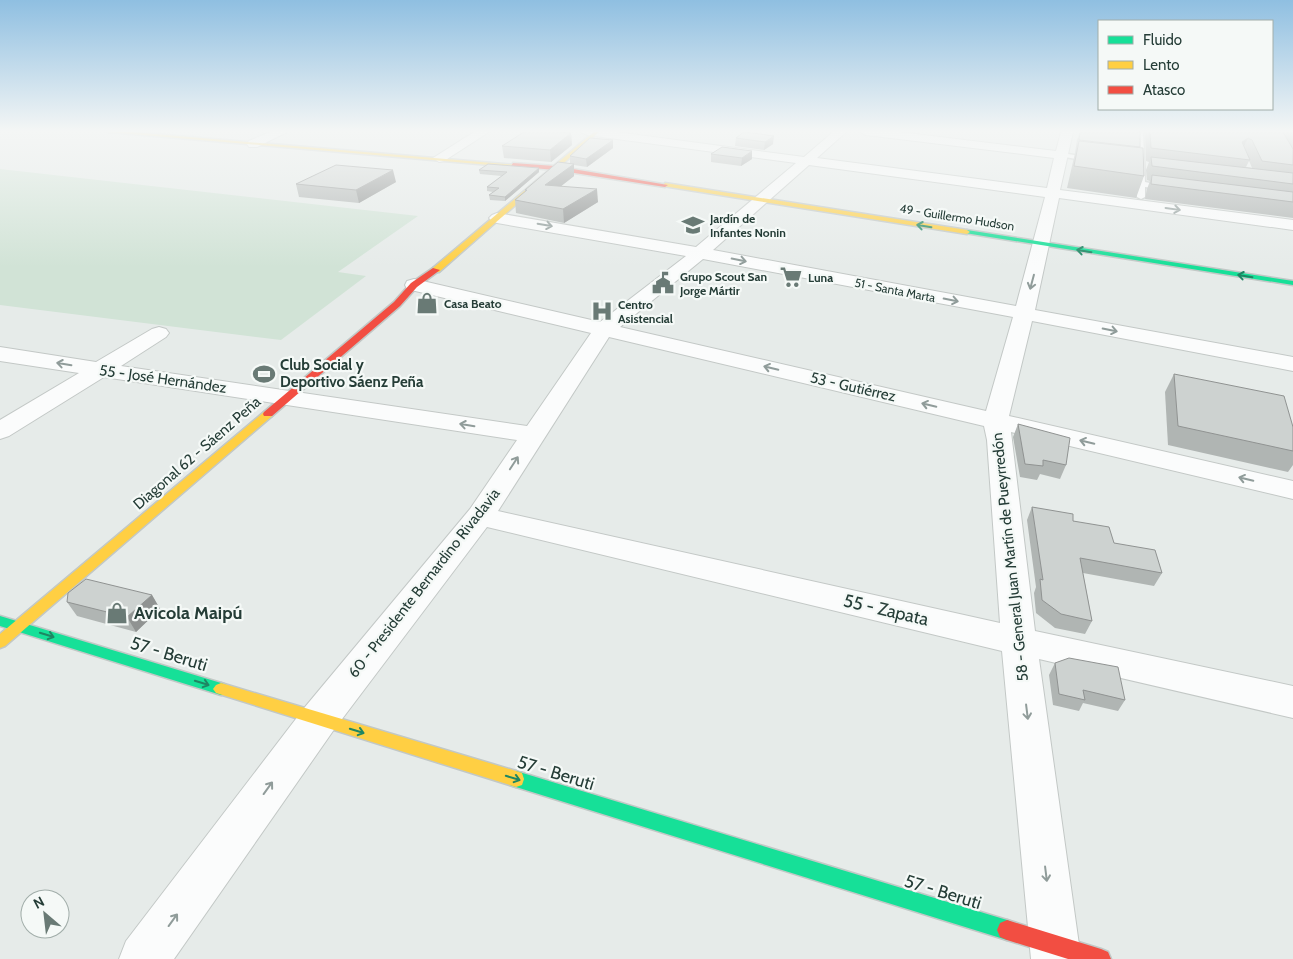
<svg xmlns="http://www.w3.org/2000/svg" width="1293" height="959" viewBox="0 0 1293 959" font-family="Cabin,sans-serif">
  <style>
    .green { fill: #d1e3d6 }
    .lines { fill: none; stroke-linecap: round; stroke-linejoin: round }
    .lane-casing { stroke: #c3c8c6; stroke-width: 3 }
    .street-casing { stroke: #c3c8c6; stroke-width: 2 }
    .fast-casing { stroke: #c2c8c6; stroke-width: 3 }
    .slow-casing { stroke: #c2c8c6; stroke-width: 3 }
    .jam-casing { stroke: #c2c8c6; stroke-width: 3 }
    .lane { fill: #fbfcfc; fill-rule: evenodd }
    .street { fill: #fbfcfc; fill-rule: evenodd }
    .fast { fill: #16e098; fill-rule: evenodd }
    .slow { fill: #ffcf43; fill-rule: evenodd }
    .jam { fill: #f24e42; fill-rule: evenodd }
    .wall { fill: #b0b5b3; fill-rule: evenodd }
    .shaded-wall { fill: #909392 }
    .building { fill: #cdd2d0; stroke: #909392 }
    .oneway { stroke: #909c9a }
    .oneway2 { stroke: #1e8663 }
    .labels { text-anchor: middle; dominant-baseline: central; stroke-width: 4.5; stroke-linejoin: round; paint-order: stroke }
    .far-street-label { font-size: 12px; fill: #253d37; stroke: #f5f9f7 }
    .far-poi-label { font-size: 12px; font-weight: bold; fill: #253d37; stroke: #f5f9f7; text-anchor: start }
    .poi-label { font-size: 15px; font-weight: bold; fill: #253d37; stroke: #f5f9f7; text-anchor: start }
    .street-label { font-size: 15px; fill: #253d37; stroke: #f5f9f7 }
    .near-street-label { font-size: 18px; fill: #253d37; stroke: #f5f9f7 }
    .near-poi-label { font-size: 18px; font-weight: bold; fill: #253d37; stroke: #f5f9f7; text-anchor: start }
  </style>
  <rect width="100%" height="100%" fill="#e6ebe9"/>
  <polygon class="green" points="0,169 418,216 338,272 366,276 281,340 0,305"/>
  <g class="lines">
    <g class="lane-casing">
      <g id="lane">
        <polygon points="1137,132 1143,132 1145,182 1173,188 1169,190 1145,187 1145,197 1141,199 1137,197"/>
        <polygon points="1061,153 1094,158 1098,160 1094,162 1059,156 1059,154"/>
      </g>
    </g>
    <g class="street-casing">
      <g id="street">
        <polygon points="270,132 287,132 257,147 249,147 247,144 249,141"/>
        <polygon points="474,132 489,132 444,161 439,162 433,158"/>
        <path d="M581,132H616L804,157L833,132H846L817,158L1047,188L1054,158L866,135L860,132H899L1056,151L1061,132H1073L1060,190L1293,220V230L1059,198L1035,310L1293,357V371L1032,321L1009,416L1293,481V499L1011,432L1035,631L1293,686V718L1039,659L1081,959H1031L1002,651L487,527L333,731L174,959H119L126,941L305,707L470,509L517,440L104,377L9,436L0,439V420L79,373L0,361V347L96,362L152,329L159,327L166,329L169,333L166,337L121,366L527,426L591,333L407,289L405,285L407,281L414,279L600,322L686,256L497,223L492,221L489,218L492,215L497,213L696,247L796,163L587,135ZM809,165L1045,197L1016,306L713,250ZM703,259L1013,317L986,411L620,327ZM609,337L984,426L987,440L1000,623L498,511Z"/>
      </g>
    </g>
    <g class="fast-casing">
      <g id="fast">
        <polygon points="967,230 1293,281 1293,285 965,233 964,232"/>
        <polygon points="0,616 221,683 226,685 229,689 226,693 221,695 0,626"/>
        <polygon points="516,771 1007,920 1014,923 1017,930 1014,937 1007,940 516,787 510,785 508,779 510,773"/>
      </g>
    </g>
    <g class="slow-casing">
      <g id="slow">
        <polygon points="108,132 132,132 516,165 513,167"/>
        <polygon points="594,132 599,132 439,272 433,272 433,268"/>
        <polygon points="665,183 967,230 970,232 967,234 663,186"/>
        <polygon points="268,411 272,412 273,414 272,416 5,646 0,648 0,634 264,412"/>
        <polygon points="221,683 516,771 522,773 524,779 522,785 516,787 216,693 213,689 216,685"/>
      </g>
    </g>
    <g class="jam-casing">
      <g id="jam">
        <polygon points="513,163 555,166 668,185 665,187 555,170 511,166"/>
        <polygon points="433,268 440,270 417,287 400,306 272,416 264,416 263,414 264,412 394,302 411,283"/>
        <polygon points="1007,920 1101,949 1108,952 1111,959 1068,959 1007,940 1000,937 997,930 1000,923"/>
      </g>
    </g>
    <use href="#lane" class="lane"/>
    <use href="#street" class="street"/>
    <use href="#fast" class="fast"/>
    <use href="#slow" class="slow"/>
    <use href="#jam" class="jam"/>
  </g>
  <g class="wall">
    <polygon points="744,132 773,144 764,150 735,146 736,138"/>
    <polygon points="1080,132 1140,132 1140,148 1144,176 1136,198 1067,188 1075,153 1077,140"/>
    <path d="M1145,132H1293V218L1145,199L1147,189L1150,181L1147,180L1146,170L1149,162L1146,161ZM1249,161L1250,163L1252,168L1246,167Z"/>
    <polygon points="571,133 572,145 551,162 504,158 502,146"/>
    <polygon points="613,140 613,148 587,167 574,165 574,176 561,186 598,202 564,223 516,213 515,200 525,192 525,190 570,164 570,156"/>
    <polygon points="711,154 752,159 741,166 711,162"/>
    <polygon points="479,170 539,172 505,201 490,200 489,195 493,192 487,191 487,187 502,176 480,174"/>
    <polygon points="396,182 359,203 299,197 296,184"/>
    <polygon points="1174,374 1293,427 1293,465 1288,472 1168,445 1165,392"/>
    <polygon points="1018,424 1066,465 1060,479 1040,474 1037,480 1020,477 1013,437"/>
    <polygon points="1032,507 1073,521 1114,543 1162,573 1154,586 1083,573 1092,621 1085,634 1055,628 1036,613 1034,593 1036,587 1027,520"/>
    <polygon points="152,595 160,609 136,632 77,616 67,602"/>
    <polygon points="1055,663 1125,700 1118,711 1083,703 1079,711 1053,705 1049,675"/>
  </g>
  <g class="shaded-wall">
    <polygon points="571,133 572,145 551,162 550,150"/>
    <polygon points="774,136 773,144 764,150 765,142"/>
    <polygon points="1248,138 1242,150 1242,142"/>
    <polygon points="613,140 613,148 587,167 586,159"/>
    <polygon points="752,151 752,159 741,166 742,158"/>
    <polygon points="574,164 574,176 546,198 545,185"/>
    <polygon points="539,168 539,172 505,201 505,197"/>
    <polygon points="393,170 396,182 359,203 356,190"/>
    <polygon points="597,189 598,202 564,223 563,209"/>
    <polygon points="152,595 160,609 136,632 127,617"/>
  </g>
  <g class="building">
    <polygon points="524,132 557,132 571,133 550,150 502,146"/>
    <polygon points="744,132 746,132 774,136 765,142 736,138"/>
    <polygon points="1080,132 1140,132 1140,147 1079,140"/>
    <polygon points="1150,132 1283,132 1293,149 1293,165 1262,161 1252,140 1248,138 1242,142 1250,160 1151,148"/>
    <polygon points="590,138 613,140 586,159 570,156"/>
    <polygon points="1079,141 1143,148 1144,176 1074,166"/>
    <polygon points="722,147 752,151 742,158 711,154"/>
    <polygon points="1151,157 1293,173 1293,184 1152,166"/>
    <polygon points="558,162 574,164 545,185 597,189 563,209 515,200 527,190 525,190"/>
    <polygon points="488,164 539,168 505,197 489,195 499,188 487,187 507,172 479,170"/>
    <polygon points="336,165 393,170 356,190 296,184"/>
    <polygon points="1152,175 1293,192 1293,202 1151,184"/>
    <polygon points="1174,374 1284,396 1293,427 1293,451 1178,426"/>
    <polygon points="1018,424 1070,438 1066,465 1043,460 1043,466 1025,464"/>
    <polygon points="1032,507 1073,514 1073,521 1109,527 1114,543 1155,550 1162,573 1080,558 1092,621 1061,614 1042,600 1040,579 1043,580"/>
    <polygon points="86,579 152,595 127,617 67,602 68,593"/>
    <polygon points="1069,658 1118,667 1125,700 1083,690 1085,700 1059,694 1055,663"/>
  </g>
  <defs><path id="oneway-shaft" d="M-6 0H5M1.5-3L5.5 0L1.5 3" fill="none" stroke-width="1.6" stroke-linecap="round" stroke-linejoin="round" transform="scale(1.25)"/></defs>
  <g class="oneway">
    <use href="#oneway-shaft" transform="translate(1173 209) rotate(8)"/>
    <use href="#oneway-shaft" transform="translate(545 225) rotate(10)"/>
    <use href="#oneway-shaft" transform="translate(739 260) rotate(11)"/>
    <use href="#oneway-shaft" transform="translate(1032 282) rotate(105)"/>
    <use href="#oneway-shaft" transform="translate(951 300) rotate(11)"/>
    <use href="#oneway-shaft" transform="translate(1110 330) rotate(11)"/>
    <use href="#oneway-shaft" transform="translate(64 364) rotate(-171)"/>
    <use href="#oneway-shaft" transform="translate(771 368) rotate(-167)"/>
    <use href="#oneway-shaft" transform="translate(929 405) rotate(-167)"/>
    <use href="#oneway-shaft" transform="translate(467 425) rotate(-171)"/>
    <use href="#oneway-shaft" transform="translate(1087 442) rotate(-167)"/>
    <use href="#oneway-shaft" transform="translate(514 463) rotate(-57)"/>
    <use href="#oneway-shaft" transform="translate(1246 479) rotate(-167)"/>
    <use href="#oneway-shaft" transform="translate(1027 712) rotate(83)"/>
    <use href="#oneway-shaft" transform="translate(268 788) rotate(-54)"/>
    <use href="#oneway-shaft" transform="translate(1046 874) rotate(83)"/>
    <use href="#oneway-shaft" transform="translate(173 920) rotate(-54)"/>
  </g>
  <g class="oneway2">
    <use href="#oneway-shaft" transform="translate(924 226) rotate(-171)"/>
    <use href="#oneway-shaft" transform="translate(1084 251) rotate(-171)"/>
    <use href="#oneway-shaft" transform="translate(1245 276) rotate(-171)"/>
    <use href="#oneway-shaft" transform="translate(47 635) rotate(17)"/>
    <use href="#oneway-shaft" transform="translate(202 683) rotate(17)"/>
    <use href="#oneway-shaft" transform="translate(357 731) rotate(17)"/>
    <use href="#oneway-shaft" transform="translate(513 778) rotate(17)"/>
  </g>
  <linearGradient id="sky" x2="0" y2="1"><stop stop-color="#8fbfe1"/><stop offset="0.49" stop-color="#f4f6f5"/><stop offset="1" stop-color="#f4f6f5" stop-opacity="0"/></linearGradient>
  <rect width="1293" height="267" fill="url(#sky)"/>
  <defs>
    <g id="school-bare" transform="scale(1.725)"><path d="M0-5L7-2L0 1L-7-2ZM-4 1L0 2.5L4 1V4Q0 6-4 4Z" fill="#697a75" stroke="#f5f9f7" stroke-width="2.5" paint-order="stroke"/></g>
    <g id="supermarket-bare" transform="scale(1.725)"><path d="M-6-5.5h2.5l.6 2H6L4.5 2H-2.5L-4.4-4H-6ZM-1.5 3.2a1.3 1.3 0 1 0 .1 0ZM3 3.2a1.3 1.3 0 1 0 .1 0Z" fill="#697a75" stroke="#f5f9f7" stroke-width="2.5" paint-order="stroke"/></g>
    <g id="civic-bare" transform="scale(1.725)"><path d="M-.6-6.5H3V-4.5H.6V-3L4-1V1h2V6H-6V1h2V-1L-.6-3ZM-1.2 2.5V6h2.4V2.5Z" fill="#697a75" stroke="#f5f9f7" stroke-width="2.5" paint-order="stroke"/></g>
    <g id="shop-bare" transform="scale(1.725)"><path d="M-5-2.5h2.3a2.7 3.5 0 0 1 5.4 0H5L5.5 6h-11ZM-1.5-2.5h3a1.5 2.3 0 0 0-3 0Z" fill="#697a75" stroke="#f5f9f7" stroke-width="2.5" paint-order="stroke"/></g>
    <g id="hospital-bare" transform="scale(1.725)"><path d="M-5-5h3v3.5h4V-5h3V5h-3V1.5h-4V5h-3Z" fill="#697a75" stroke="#f5f9f7" stroke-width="2.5" paint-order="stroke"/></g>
    <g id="stadium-bare" transform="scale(1.725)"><path d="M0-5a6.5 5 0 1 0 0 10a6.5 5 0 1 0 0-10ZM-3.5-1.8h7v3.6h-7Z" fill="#697a75" stroke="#f5f9f7" stroke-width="2.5" paint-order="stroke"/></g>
  </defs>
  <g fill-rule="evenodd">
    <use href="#school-bare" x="693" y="225"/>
    <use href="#supermarket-bare" x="791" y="277"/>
    <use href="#civic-bare" x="663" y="283"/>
    <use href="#shop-bare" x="427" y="303"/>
    <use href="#hospital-bare" x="602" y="311"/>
    <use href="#stadium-bare" x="264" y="374"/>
    <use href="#shop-bare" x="117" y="613"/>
  </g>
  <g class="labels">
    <g class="far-street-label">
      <text transform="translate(957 217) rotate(9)">49 - Guillermo Hudson</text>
      <text transform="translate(895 290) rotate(11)">51 - Santa Marta</text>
    </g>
    <g class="far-poi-label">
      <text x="710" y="218">Jardín de<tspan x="710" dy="14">Infantes Nonin</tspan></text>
      <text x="680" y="276">Grupo Scout San<tspan x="680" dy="14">Jorge Mártir</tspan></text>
      <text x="808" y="277">Luna</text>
      <text x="444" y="303">Casa Beato</text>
      <text x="618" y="304">Centro<tspan x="618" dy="14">Asistencial</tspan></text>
    </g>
    <g class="poi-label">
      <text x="280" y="365">Club Social y<tspan x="280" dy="17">Deportivo Sáenz Peña</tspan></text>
    </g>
    <g class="street-label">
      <text transform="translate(163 379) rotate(8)">55 - José Hernández</text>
      <text transform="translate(853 387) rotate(13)">53 - Gutiérrez</text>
      <text transform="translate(197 453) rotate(-41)">Diagonal 62 - Sáenz Peña</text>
      <text transform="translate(1010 557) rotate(-96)">58 - General Juan Martín de Pueyrredón</text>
      <text transform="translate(424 583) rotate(-52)">60 - Presidente Bernardino Rivadavia</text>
    </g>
    <g class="near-street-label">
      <text transform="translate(886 610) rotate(13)">55 - Zapata</text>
      <text transform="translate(169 654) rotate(17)">57 - Beruti</text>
      <text transform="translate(556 773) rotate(17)">57 - Beruti</text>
      <text transform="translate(943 892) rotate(17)">57 - Beruti</text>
    </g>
    <g class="near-poi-label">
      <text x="134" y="613">Avicola Maipú</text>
    </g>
  </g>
  <rect x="1098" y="20" width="175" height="90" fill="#f5f9f7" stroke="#a2aeaa"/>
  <rect x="1108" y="36" width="25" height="8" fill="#16e098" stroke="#a2aeaa"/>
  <text x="1143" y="45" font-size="15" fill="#253d37">Fluido</text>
  <rect x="1108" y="61" width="25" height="8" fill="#ffcf43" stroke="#a2aeaa"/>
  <text x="1143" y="70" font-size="15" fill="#253d37">Lento</text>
  <rect x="1108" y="86" width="25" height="8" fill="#f24e42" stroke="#a2aeaa"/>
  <text x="1143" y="95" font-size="15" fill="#253d37">Atasco</text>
  <g transform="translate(45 914) rotate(332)"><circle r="24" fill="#f5f9f7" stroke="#a2aeaa"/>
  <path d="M0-4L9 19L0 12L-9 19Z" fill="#697a75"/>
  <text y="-8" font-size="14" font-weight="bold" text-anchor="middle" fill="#253d37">N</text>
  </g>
</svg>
